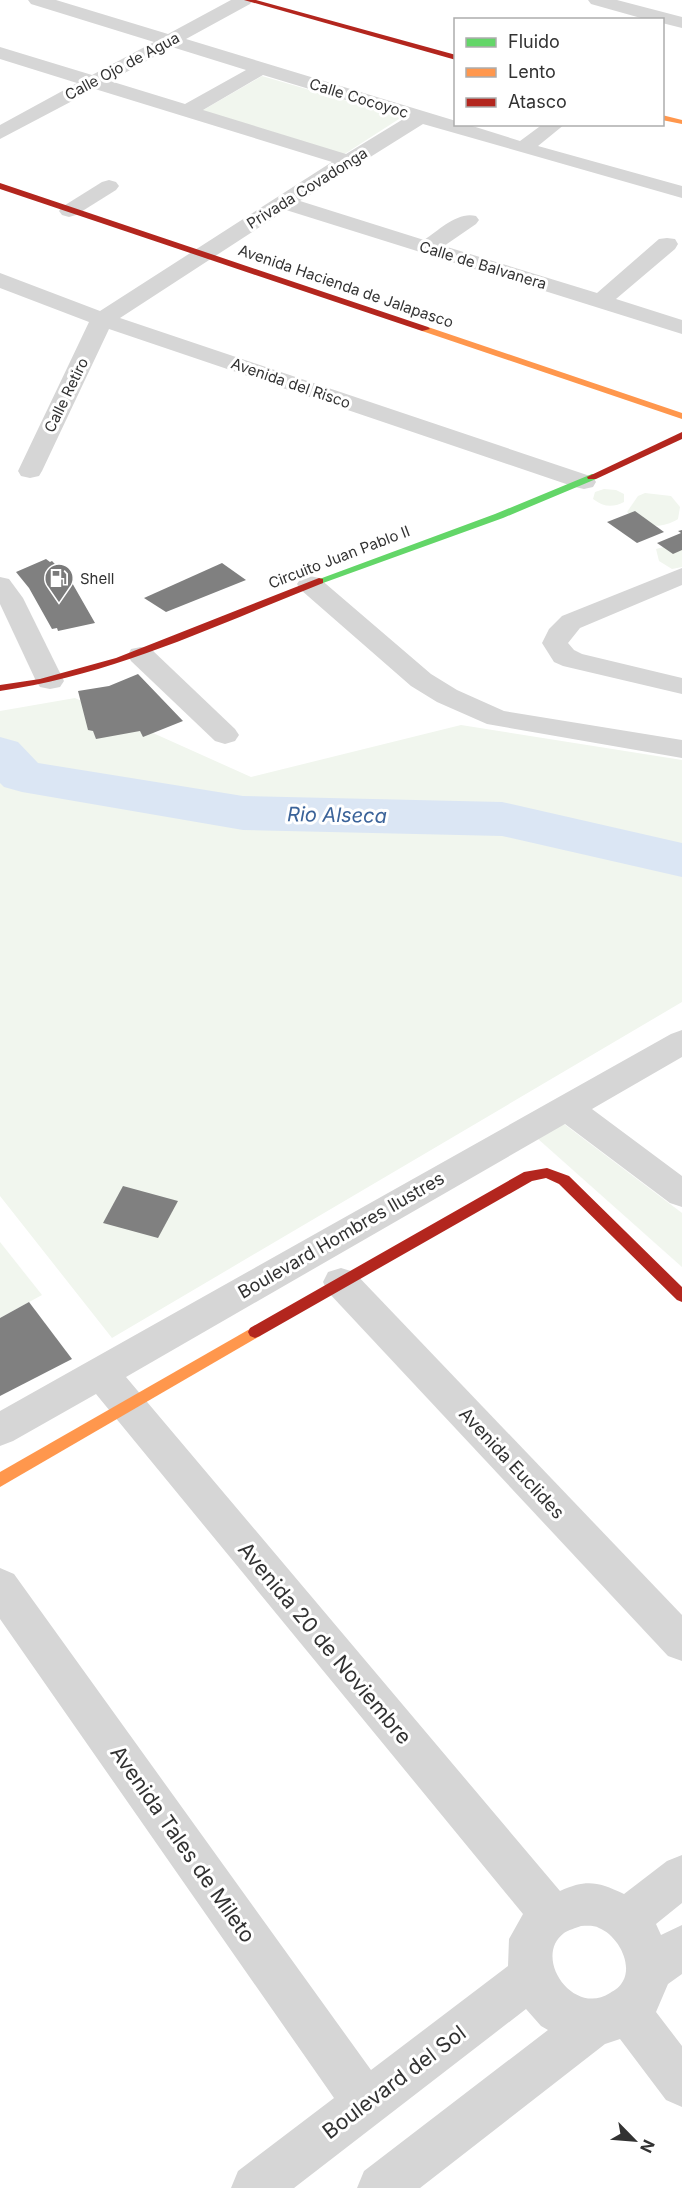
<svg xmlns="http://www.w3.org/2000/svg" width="682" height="2188" viewBox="0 0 682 2188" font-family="Inter,sans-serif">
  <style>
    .green { fill: #f1f6ee }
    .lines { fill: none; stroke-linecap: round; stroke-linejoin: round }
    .river { fill: #dbe6f4; fill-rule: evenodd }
    .building { fill: #808080 }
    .street { fill: #d6d6d6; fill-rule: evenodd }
    .fast { fill: #63d668; fill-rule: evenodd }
    .slow { fill: #ff974d; fill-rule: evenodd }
    .jam { fill: #b3261e; fill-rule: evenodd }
    .labels { text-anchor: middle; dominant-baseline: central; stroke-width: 6; stroke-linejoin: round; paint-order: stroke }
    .far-street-label { font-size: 15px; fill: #323232; stroke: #fff }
    .far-poi-label { font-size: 15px; fill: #323232; stroke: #fff; text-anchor: start }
    .street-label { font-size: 18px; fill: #323232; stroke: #fff }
    .water-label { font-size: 20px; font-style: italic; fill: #3b6399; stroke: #fff }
    .near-street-label { font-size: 21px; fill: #323232; stroke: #fff }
  </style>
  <rect width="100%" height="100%" fill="#fff"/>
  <g class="green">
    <polygon points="262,76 402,117 340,157 198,113"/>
    <path d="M604,489L616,490L624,494V502C612,508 604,507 593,499L595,492Z"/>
    <path d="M645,493L671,496L680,507L678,519C658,531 643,526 627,512L638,496Z"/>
    <polygon points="671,545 682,545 682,567 672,569 659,561 656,549"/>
    <polygon points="75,698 251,777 461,725 682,760 682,1002 112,1338 0,1196 0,711"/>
    <polygon points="564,1124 682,1213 682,1267 537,1138"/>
    <polygon points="0,1242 42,1295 0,1318"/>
  </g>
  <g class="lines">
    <polygon class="river" points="0,737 18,742 38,763 243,796 502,802 682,843 682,877 502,836 243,830 22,792 4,787 0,783"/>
  </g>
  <g class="building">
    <polygon points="635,511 664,532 637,543 607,522"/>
    <polygon points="682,530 682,550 673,554 657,543 681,533 678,531"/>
    <polygon points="46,559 50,562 52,561 71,581 95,623 58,631 57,628 52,629 29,588 16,572"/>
    <polygon points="222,563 246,580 166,612 144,598"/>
    <polygon points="138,674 183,721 143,737 140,731 96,739 93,731 88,730 78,691 109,686"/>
    <polygon points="123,1186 178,1201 158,1238 103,1223"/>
    <polygon points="29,1302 72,1359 0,1396 0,1318"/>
  </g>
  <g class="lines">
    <g class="street">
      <path d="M28,0H56L168,34L231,0H253L250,4L186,39L456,121V124H466L520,141L543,124H565L538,146L682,186V198L423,124L300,201L424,240C439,230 458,211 476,216L479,220L476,224L444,246L597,293L659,239L667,238L675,239L678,244L675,249L616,299L682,320V334L286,210L120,318L593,477L596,482L593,487L584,489L575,487L109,329L42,471L39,476L30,478L21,476L18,471L89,322L0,288V273L100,311L332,162L95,89L0,139V125L77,83L0,59V47L92,75L154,42L31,4ZM172,47L246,70L185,104L110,81ZM263,75L405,118L346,154L203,110Z"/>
      <polygon points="588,0 617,0 682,17 682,28 662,23 662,20 648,20 591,4"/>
      <polygon points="109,180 116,182 119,186 116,190 76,215 69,217 62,215 59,211 62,207 102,182"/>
      <polygon points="682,568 682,585 580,628 568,643 574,650 582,654 682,678 682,694 563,666 554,662 542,643 549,629 562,616"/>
      <polygon points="310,576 319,578 431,674 457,690 504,711 682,740 682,758 487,724 437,702 411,686 301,590 297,584 301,578"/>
      <polygon points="0,577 9,579 23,598 64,681 60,687 50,689 40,687 36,681 0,604"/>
      <polygon points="141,647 151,649 235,729 239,735 235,741 225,744 215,741 131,661 128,655 131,649"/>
      <path d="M682,1030V1057L592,1109L682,1176V1207L670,1203L565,1124L126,1377L560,1891C587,1879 598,1882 624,1894L667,1861L682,1855V1903L656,1924L661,1935L682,1925V1974L668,1984L656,2012L682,2046V2107L666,2100L620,2039L605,2044L420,2188H357L364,2171L548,2030L541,2026L526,2009L294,2188H231L238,2171L334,2098L0,1619V1568L14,1574L371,2070L508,1966L509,1939L523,1914L96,1394L13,1441L0,1446V1411L671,1034ZM581,1926C586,1926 594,1925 599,1928C617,1935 633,1963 623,1981C620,1987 615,1990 610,1993C573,2017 532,1957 564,1933C568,1930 576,1928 581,1926Z"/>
      <polygon points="341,1268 354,1272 682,1615 682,1661 668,1656 328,1292 323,1282 328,1272"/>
    </g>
    <polygon class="fast" points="592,474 596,475 596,479 503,518 323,583 319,584 314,581 495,514"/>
    <g class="slow">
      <polygon points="662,115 682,120 682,124 662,120"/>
      <polygon points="422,327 428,327 682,413 682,419 422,331"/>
      <polygon points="255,1326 260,1328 262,1332 260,1336 0,1487 0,1472"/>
    </g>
    <g class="jam">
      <polygon points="244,0 256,0 456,55 456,60"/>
      <polygon points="0,183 428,327 430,329 422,331 0,189"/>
      <polygon points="682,432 682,439 596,479 588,479 587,477"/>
      <path d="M319,578L323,579V583C217,625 113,675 0,691V685L40,679L116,658Z"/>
      <polygon points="547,1168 569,1176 682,1287 682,1302 677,1300 559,1184 546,1178 532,1181 260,1336 255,1338 250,1336 248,1332 250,1328 524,1172"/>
    </g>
  </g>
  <defs>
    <g id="fuel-pin" transform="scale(1.5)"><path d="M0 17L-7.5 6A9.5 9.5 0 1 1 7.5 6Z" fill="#7a7a7a" stroke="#fff"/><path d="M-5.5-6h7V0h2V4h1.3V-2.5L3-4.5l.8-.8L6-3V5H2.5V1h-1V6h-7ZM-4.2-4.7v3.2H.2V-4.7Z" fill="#fff"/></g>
  </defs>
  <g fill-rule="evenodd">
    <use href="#fuel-pin" x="59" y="578"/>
  </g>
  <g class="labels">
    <g class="far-street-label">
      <text transform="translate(122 66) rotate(-28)">Calle Ojo de Agua</text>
      <text transform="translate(359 98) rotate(17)">Calle Cocoyoc</text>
      <text transform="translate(307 188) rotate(-32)">Privada Covadonga</text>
      <text transform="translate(483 265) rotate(17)">Calle de Balvanera</text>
      <text transform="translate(346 286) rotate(19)">Avenida Hacienda de Jalapasco</text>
      <text transform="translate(291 383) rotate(19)">Avenida del Risco</text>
      <text transform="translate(66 395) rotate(-64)">Calle Retiro</text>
      <text transform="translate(339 557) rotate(-21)">Circuito Juan Pablo II</text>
    </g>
    <g class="far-poi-label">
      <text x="80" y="578">Shell</text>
    </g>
    <g class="street-label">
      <text transform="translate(341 1235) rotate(-30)">Boulevard Hombres Ilustres</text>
      <text transform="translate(512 1463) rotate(47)">Avenida Euclides</text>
    </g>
    <g class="water-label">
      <text transform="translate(337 815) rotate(1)">Rio Alseca</text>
    </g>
    <g class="near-street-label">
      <text transform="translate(325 1643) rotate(50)">Avenida 20 de Noviembre</text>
      <text transform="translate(183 1844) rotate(55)">Avenida Tales de Mileto</text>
      <text transform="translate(394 2082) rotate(-37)">Boulevard del Sol</text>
    </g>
  </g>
  <rect x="454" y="18" width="210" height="108" fill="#ffffff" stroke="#adadad" stroke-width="1.5"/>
  <rect x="466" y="38" width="30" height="9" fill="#63d668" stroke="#adadad" stroke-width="1.5"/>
  <text x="508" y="48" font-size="18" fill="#323232">Fluido</text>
  <rect x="466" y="68" width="30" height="9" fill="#ff974d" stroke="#adadad" stroke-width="1.5"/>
  <text x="508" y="78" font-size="18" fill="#323232">Lento</text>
  <rect x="466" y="98" width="30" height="9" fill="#b3261e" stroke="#adadad" stroke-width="1.5"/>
  <text x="508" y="108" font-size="18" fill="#323232">Atasco</text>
  <g transform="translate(634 2140) rotate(115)" stroke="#ffffff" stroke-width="4.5" paint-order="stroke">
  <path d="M0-4.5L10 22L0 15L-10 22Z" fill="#323232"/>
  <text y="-9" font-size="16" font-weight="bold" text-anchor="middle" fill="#323232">N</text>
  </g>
</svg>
